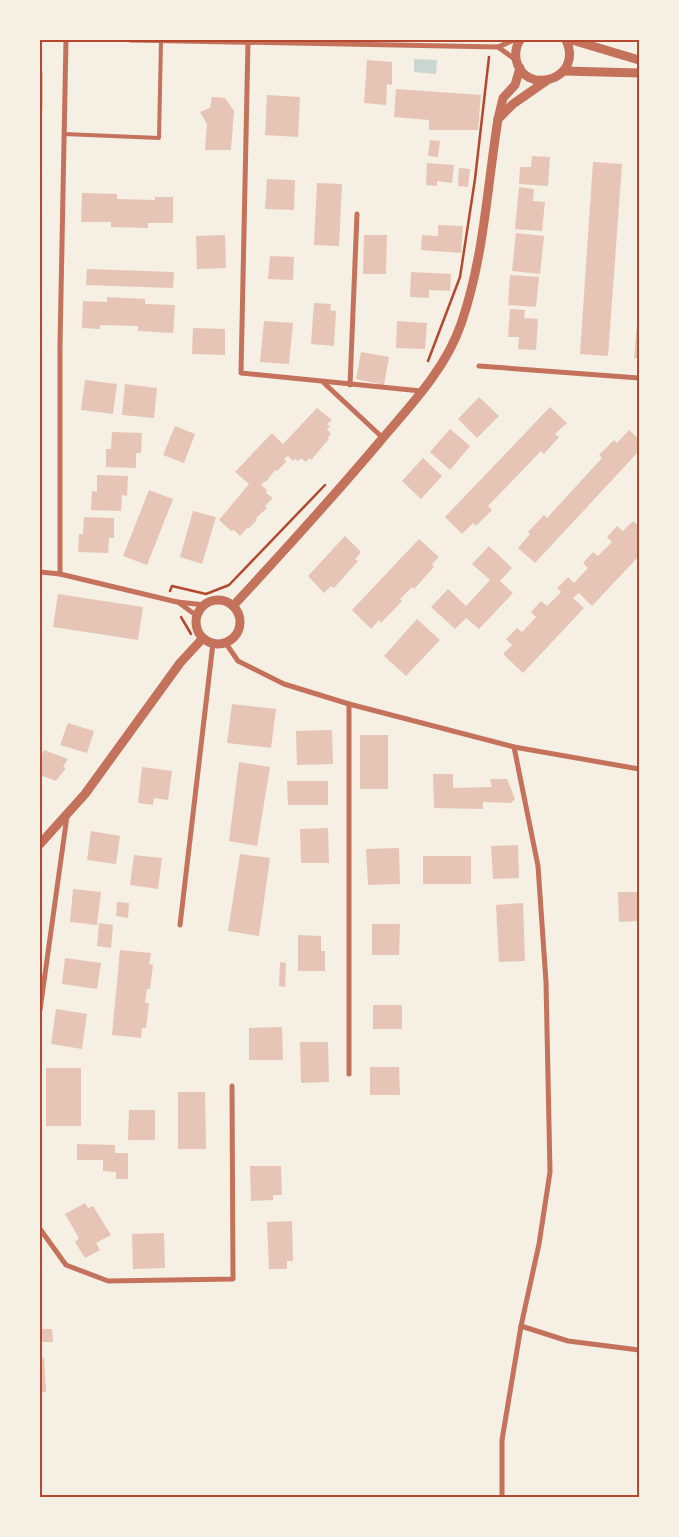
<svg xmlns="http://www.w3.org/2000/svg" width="679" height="1537" viewBox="0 0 679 1537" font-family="Mulish,sans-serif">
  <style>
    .water { fill: #c9d6d2 }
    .building { fill: #e6c5b7 }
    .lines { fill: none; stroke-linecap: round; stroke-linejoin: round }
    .path { stroke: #b5482f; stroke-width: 2.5 }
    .service { stroke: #c5725c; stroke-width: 4 }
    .minor { stroke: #c5725c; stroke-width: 5 }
    .tertiary { stroke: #c5725c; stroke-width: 9 }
    .neatline { fill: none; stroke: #b5482f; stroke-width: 2 }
  </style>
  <rect width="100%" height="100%" fill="#f6efe4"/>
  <polygon class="water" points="414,59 437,60 436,74 414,72"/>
  <g class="building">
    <polygon points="367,60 392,62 392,85 387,84 386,105 364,103"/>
    <rect x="40" y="72" width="3" height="39"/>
    <polygon points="396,89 481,95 478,130 429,130 429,120 394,117"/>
    <polygon points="267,95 300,97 298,137 265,135"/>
    <polygon points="212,97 225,98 234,111 231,150 205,150 207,124 200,112 210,108"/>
    <polygon points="430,140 440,141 438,157 428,156"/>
    <polygon points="532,156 550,157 548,186 519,184 520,167 531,167"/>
    <polygon points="593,162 622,164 608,356 580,354"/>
    <polygon points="427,163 454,165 452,183 437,181 437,186 426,185"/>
    <polygon points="459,168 470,169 468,187 458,186"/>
    <polygon points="267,179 295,180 294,210 265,209"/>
    <polygon points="317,183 342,184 339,246 314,245"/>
    <polygon points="519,187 534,189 533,201 545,202 542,231 515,229"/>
    <polygon points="82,193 117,194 117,199 155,200 155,197 173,197 173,223 148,223 148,228 111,227 111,222 81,222"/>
    <polygon points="438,225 463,226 461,253 421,250 422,235 438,236"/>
    <polygon points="516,233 544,236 540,274 512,271"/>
    <polygon points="225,235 226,268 197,269 196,236"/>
    <polygon points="364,235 387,235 386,274 363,274"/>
    <polygon points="270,256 294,257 293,280 268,279"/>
    <polygon points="87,269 174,272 173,288 86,285"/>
    <polygon points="411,272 451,274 450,291 429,290 429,298 410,297"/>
    <polygon points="510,275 539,277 536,307 508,305"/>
    <polygon points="107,297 145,299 145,304 175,305 173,333 138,331 138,326 100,325 100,329 82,328 83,301 107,302"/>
    <polygon points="314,303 331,304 330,310 336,311 334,346 311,344"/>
    <polygon points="510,309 525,310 524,318 538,319 536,350 518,349 519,337 508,337"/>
    <polygon points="638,312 639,312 639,358 634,358"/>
    <polygon points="264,321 293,323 289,364 260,362"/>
    <polygon points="397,321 427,323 425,349 396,348"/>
    <polygon points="193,328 225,329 225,355 192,354"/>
    <polygon points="361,352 389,357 384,385 356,379"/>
    <polygon points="85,380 117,384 113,414 81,410"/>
    <polygon points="125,384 157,388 154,418 122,415"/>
    <polygon points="479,397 499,416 477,438 458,419"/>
    <polygon points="550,407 567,423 555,434 559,437 544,454 541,451 488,506 492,510 476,526 473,523 462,534 445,517"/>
    <polygon points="317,408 332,420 327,424 330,426 327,429 331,434 328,437 329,439 311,460 309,458 306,462 301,458 298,461 295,459 293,461 288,456 284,459 286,462 277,471 275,470 266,482 265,481 261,485 267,490 266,493 273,498 265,506 267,508 256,518 257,520 248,529 247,528 240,536 234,530 231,531 219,520 249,484 235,472 272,433 283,444"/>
    <polygon points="175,426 195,434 184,463 163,455"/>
    <polygon points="450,429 470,446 450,470 430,452"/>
    <polygon points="629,430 639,439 639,451 535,563 518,548 530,534 528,532 544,515 547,518 602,458 599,455 614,440 617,443"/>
    <polygon points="112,432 142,433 141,453 136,453 136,468 106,467 106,449 111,449"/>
    <polygon points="423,458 442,476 421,499 402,481"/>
    <polygon points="97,475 128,476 127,496 122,495 121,511 91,510 92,491 97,492"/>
    <polygon points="149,490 173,499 147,565 123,556"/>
    <polygon points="193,511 216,517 202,564 180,557"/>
    <polygon points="84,517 114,518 114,538 109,538 108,553 78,552 79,534 83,534"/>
    <polygon points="633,521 639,526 639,556 592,606 579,593 573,598 584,608 523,673 503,654 512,645 506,639 517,628 522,632 536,617 531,612 541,601 547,606 561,592 557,588 568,577 574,583 588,568 583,563 593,552 598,556 612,542 607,537 617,526 623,531"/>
    <polygon points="345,536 361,552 355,559 358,561 334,588 331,586 324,593 308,576"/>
    <polygon points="419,539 439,557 432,564 434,567 414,589 412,587 400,599 402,601 381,623 379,620 371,629 352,610"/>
    <polygon points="489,546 512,568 500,581 513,593 479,629 466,618 455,629 431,607 448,589 466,606 490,580 472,564"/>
    <polygon points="58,594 143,607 138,640 53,627"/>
    <polygon points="417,619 440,640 406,676 384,656"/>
    <polygon points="232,704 276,709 271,748 227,743"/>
    <polygon points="68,723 94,731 87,753 60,745"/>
    <polygon points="332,730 333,764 297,765 296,731"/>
    <rect x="360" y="735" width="28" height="54"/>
    <polygon points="44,750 68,759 63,767 66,768 56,781 40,775 40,758"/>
    <polygon points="239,762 270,767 257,846 229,841"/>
    <polygon points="142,767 172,771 168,800 154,798 153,805 138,803"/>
    <polygon points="433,774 453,774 453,788 492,787 490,779 507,779 515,799 511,803 483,802 483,809 434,808"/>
    <polygon points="287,781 328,781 328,805 288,805"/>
    <polygon points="328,828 329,863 301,863 300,829"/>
    <polygon points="91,831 120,836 116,864 87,860"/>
    <polygon points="518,845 519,878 493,879 491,846"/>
    <polygon points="399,848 400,884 368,885 366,849"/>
    <polygon points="240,854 270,858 259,936 228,931"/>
    <polygon points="134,855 162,858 158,889 130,885"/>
    <rect x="423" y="856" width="48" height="28"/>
    <polygon points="73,889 101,892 97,925 70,922"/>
    <polygon points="618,892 639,892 639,921 619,922"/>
    <polygon points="117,902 129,903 128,918 116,916"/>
    <polygon points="523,903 525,961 499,962 496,905"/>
    <polygon points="99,923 113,925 111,948 97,946"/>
    <polygon points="372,924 400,924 399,955 372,955"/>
    <polygon points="298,935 321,936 321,951 325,951 325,971 298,971"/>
    <polygon points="120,950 151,953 149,964 153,965 150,989 147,989 145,1003 149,1003 146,1028 142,1028 141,1038 112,1035"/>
    <polygon points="65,958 101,963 97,989 62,984"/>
    <polygon points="280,962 286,963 285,987 279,986"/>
    <rect x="373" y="1005" width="29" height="24"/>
    <polygon points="56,1009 87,1014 82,1049 51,1044"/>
    <polygon points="282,1027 283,1060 249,1060 249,1028"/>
    <polygon points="300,1042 328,1042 329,1082 301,1083"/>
    <polygon points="370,1067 399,1067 400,1095 370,1095"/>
    <rect x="46" y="1068" width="35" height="58"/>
    <polygon points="178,1092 205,1092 206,1149 178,1149"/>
    <polygon points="129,1110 155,1110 155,1140 128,1140"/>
    <polygon points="77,1144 115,1145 115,1153 128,1153 128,1179 116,1179 116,1172 103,1171 103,1160 77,1160"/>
    <polygon points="250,1166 281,1166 282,1195 273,1195 273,1200 251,1201"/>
    <polygon points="85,1203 88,1208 93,1206 111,1235 96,1243 100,1250 85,1258 75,1242 79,1238 65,1214"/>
    <polygon points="292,1221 293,1261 287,1261 287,1269 269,1269 267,1222"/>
    <polygon points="164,1233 165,1268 133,1269 132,1234"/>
    <polygon points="40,1329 52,1329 53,1342 40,1342"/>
    <polygon points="44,1357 46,1392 40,1392 40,1358"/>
  </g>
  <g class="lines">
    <g class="path">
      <polyline points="428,361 460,277 475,179 489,57"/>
      <polyline points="170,591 172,586 206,594 229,585 325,485"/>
      <polyline points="181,617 191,634"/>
    </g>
    <polyline class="service" points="64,134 159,138 161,41"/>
    <g class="minor">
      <polyline points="66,40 60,345 60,574 177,602 205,605"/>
      <polyline points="130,40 498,47 514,40"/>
      <polyline points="248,42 241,373 421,391"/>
      <polyline points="498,47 516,60"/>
      <polyline points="479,366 639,378"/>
      <polyline points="324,383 383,438"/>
      <polyline points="350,385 357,214"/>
      <polyline points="40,572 60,574"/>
      <polyline points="178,602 197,616"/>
      <polyline points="225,642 238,661 284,684 349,704 514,747 639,769"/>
      <polyline points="180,925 213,643"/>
      <polyline points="40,1010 67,816"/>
      <polyline points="349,1074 349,704"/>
      <polyline points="40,1229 66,1265 108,1281 233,1279 232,1086"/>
      <polyline points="521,1326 568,1341 639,1350"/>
      <polyline points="502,1497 502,1440 521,1326 539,1244 550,1172 546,982 538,866 514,747"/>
    </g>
    <g class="tertiary">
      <path d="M520,40C516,46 515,52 516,59C523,97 585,80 566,40"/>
      <polyline points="572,40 639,60"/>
      <polyline points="564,71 639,73"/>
      <polyline points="498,119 513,104 546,81"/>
      <circle cx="218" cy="622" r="22"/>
      <path d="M233,606C284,551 334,496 382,439C412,404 446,368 461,324C484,258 487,188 498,119L503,98L515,85L520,68"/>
      <polyline points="40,844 85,794 180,663 203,638"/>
    </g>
  </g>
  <rect width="679" height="1537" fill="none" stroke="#f6efe4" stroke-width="82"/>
  <rect x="41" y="41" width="597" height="1455" class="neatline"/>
</svg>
